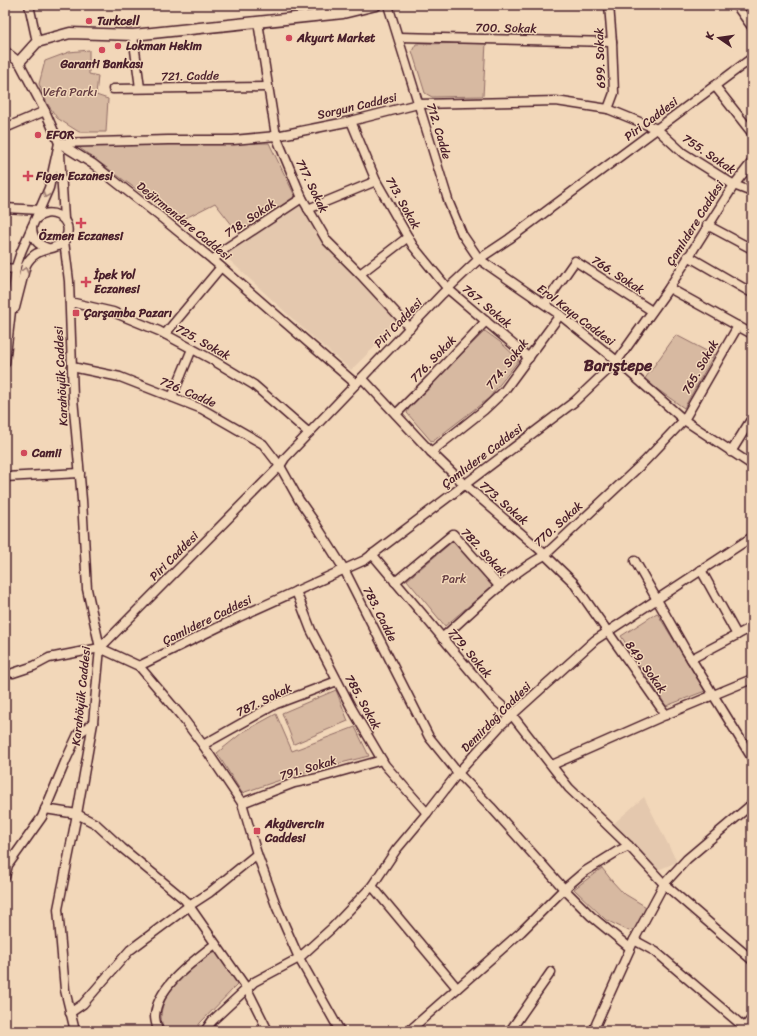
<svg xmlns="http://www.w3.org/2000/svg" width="757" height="1036" viewBox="0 0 757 1036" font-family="Sriracha,sans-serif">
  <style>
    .built { fill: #e4c8ae }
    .green { fill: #d7b9a1; stroke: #906c66 }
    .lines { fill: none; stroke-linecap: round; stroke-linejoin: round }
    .minor-casing { stroke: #4a1f2b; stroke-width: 11 }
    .major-casing { stroke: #4a1f2b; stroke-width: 13 }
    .minor { stroke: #f2d7b9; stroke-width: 8 }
    .major { stroke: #f2d7b9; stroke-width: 10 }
    .oneway { stroke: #9e7b72 }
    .poi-dot { fill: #d1495b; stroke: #f2d7b9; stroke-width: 1.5 }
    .labels { text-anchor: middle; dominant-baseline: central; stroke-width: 3; stroke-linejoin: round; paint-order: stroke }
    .poi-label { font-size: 12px; font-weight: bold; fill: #4a1f2b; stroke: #f2d7b9; text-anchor: start }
    .street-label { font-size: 12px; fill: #4a1f2b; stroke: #f2d7b9 }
    .park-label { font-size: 12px; fill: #663e43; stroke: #f2d7b9 }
    .district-label { font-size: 16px; font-weight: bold; fill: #4a1f2b; stroke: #f2d7b9 }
  </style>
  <rect width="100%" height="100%" fill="#f2d7b9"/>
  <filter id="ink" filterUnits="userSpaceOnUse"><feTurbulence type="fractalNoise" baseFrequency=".025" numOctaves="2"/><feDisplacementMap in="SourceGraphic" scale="8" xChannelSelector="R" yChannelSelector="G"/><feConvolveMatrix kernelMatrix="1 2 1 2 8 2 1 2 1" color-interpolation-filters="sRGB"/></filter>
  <g filter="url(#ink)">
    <g class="built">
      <polygon points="299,203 323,243 399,323 351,370 310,335 225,256"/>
      <polygon points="644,797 677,862 658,870 612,825"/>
    </g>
    <g class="green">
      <polygon points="486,43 483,96 432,97 425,93 412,51 416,44"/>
      <polygon points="89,50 89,74 98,76 96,95 108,99 106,132 79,132 57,118 47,103 39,84 45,61 69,52"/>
      <polygon points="269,143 295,196 240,235 215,203 180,221 77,146"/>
      <polygon points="485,331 500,342 519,360 489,398 432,442 407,413 410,405"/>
      <polygon points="676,335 714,355 684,408 644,380"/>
      <polygon points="459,536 497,582 445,626 407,580"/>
      <polygon points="657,613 705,691 666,706 621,636"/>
      <polygon points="336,690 348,721 294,744 282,713"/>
      <polygon points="276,714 292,751 355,727 369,756 301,773 242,793 217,753 243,732"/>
      <polygon points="602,868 612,881 623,893 648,908 637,928 629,931 606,920 574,889"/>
      <path d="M215,951L238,984L200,1023L195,1031H164C163,1026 161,1021 161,1016C162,988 196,966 215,951Z"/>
    </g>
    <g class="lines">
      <g class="minor-casing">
        <g id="minor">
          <polyline points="29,5 37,42"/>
          <polyline points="388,5 449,203 462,234 479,259 560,315 617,361 684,420 752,465"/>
          <polyline points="736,5 752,27"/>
          <polyline points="258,22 276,136 302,198 327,241 360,274 410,328"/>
          <polyline points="133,35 140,88"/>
          <polyline points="399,37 612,42"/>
          <polyline points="5,51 19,62 45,111 59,143 93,164 163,219 213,260 356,384"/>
          <polyline points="715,86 752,133"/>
          <polyline points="113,89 267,87"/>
          <polyline points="608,109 614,93 612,42 609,5"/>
          <polyline points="351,121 376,181 413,246 448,289 529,358"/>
          <polyline points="5,128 45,111"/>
          <polyline points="59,143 168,140 233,140 276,136 351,121 418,104 556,101 608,109 657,129 683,153 734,185 752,192"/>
          <polyline points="60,154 64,219"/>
          <polyline points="5,208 40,210"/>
          <polyline points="308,209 376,181"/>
          <polyline points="707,225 752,249"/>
          <path d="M32,227C32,238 37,245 48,248"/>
          <polyline points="64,241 69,281 73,398 82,500 87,589 100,648 93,723 77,814 58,909 65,990 75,1031"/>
          <polyline points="688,256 752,293"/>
          <polyline points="213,260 226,248 302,198"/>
          <polyline points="5,268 16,269"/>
          <polyline points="360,274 408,237"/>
          <polyline points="669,288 752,334"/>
          <polyline points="70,302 113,312 159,331 211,359 254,385 309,433"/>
          <polyline points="545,304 575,261 652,311"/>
          <path d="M15,308L26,265C37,243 62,254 67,235C72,217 48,206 36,219"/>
          <polyline points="165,334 221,267"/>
          <polyline points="5,363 16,267 21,252 49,188 59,143"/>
          <polyline points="72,367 120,377 202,409 263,444 280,466 299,500 313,520 344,569 429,737 458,773 491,807 564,889 591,916 630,948"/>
          <polyline points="362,378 431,452 465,485 538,548 573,582 666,715"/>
          <polyline points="172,397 192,349"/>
          <polyline points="396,414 430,380 486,321"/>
          <polyline points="431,452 484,410 504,391 560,315"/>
          <polyline points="731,452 752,418"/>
          <polyline points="5,477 80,473"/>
          <polyline points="372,554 493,698 512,715 569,788 629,846 664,884 752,960"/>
          <polyline points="635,561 685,649 752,758"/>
          <polyline points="701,570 737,635"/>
          <polyline points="395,582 453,534 500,587"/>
          <polyline points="296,591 311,630 352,709 385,765 427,813"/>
          <path d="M442,638C475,609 506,576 545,555L645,461L684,420L738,326"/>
          <polyline points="100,648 280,466 285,458 442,294 479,259 509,239 752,58"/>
          <polyline points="100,648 139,666 182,717 203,745 242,803 257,854 277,908 299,958 340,1031"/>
          <polyline points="691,659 752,627"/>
          <polyline points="139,666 239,617 365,560 574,402 617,361 669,288 734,185 752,162"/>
          <polyline points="13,673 34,666 49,658 100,648"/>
          <polyline points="203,745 276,704 337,681"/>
          <polyline points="552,765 670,713 752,679"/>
          <polyline points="242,803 294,783 318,778 382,760"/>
          <polyline points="45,809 77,814 96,824 122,848 185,900 247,989 268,1031"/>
          <polyline points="5,877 8,865 42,817 66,760 78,734 93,723"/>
          <polyline points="372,886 457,988"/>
          <polyline points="634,940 656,952 745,1028"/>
          <polyline points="70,1013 83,1004 130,950 189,906 209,893 257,854"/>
          <path d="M158,1031C157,1026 155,1021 155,1016C157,986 194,961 215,944"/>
          <polyline points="205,1031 212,1021 254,982 299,958 332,928 372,886 396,850 427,813 458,773 501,725 512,715 595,640 752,537"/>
          <polyline points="409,1031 521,932 564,889 584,872 618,851 629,846"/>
          <polyline points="510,1031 551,972"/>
          <polyline points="593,1031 634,940 664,884 687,859 752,804"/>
          <polyline points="742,1031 752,1018"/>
        </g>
      </g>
      <g class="major-casing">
        <polyline id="major" points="19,62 37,42 70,33 133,35 343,13 376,5"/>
      </g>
      <use href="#minor" class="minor"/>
      <use href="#major" class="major"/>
    </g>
    <defs><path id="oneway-chevron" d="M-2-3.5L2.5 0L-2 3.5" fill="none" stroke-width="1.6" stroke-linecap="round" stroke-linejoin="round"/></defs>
    <g class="oneway">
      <use href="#oneway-chevron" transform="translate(46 195) rotate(112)"/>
      <use href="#oneway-chevron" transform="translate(25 270) rotate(-74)"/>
    </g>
  </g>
  <g class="poi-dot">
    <circle cx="89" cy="21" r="4"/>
    <circle cx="289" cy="38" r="4"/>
    <circle cx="118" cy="46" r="4"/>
    <circle cx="102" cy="50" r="4"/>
    <circle cx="38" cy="135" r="4"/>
    <path d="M26 170h4v4h4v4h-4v4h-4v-4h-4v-4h4z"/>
    <path d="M79 217h4v4h4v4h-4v4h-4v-4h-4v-4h4z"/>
    <path d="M84 276h4v4h4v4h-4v4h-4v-4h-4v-4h4z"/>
    <rect x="72" y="309" width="8" height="8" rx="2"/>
    <circle cx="24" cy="453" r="4"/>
    <rect x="253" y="827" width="8" height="8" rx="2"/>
  </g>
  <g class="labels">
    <g class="poi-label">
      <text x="97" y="21">Turkcell</text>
      <text x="297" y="38">Akyurt Market</text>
      <text x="126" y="46">Lokman Hekim</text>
      <text x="102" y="64" text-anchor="middle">Garanti Bankası</text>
      <text x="46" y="135">EFOR</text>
      <text x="36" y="176">Figen Eczanesi</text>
      <text x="81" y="236" text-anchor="middle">Özmen Eczanesi</text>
      <text x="94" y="275">İpek Yol<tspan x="94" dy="14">Eczanesi</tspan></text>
      <text x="84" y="313">Çarşamba Pazarı</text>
      <text x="32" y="453">Camii</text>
      <text x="265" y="824">Akgüvercin<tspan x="265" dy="14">Caddesi</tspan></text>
    </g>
    <g class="street-label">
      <text transform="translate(506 28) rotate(1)">700. Sokak</text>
      <text transform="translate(600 58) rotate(-92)">699. Sokak</text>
      <text transform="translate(190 76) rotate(-1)">721. Cadde</text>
      <text transform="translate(357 106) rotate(-13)">Sorgun Caddesi</text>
      <text transform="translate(651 119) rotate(-37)">Piri Caddesi</text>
      <text transform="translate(439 131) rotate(73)">712. Cadde</text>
      <text transform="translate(709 154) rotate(34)">755. Sokak</text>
      <text transform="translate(312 186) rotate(64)">717. Sokak</text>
      <text transform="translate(403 203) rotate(61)">713. Sokak</text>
      <text transform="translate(250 218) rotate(-34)">718. Sokak</text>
      <text transform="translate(184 221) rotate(39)">Değirmendere Caddesi</text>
      <text transform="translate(695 223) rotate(-58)">Çamlıdere Caddesi</text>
      <text transform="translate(618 275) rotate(33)">766. Sokak</text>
      <text transform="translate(487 306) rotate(40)">767. Sokak</text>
      <text transform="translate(576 315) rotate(37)">Erol Kaya Caddesi</text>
      <text transform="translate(398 323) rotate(-46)">Piri Caddesi</text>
      <text transform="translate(203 342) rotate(29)">725. Sokak</text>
      <text transform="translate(433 359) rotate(-46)">776. Sokak</text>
      <text transform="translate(507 364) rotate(-52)">774. Sokak</text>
      <text transform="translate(700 367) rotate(-60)">765. Sokak</text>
      <text transform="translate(61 376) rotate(-93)">Karahöyük Caddesi</text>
      <text transform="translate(188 392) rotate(23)">726. Cadde</text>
      <text transform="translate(482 456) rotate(-37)">Çamlıdere Caddesi</text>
      <text transform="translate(504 503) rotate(41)">773. Sokak</text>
      <text transform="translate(558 524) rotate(-42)">770. Sokak</text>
      <text transform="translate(484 552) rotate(47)">782. Sokak</text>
      <text transform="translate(174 556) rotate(-45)">Piri Caddesi</text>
      <text transform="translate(380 614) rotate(63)">783. Cadde</text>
      <text transform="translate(207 620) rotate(-26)">Çamlıdere Caddesi</text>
      <text transform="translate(470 653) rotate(50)">779. Sokak</text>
      <text transform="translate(646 667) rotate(54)">849. Sokak</text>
      <text transform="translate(81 696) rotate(-84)">Karahöyük Caddesi</text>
      <text transform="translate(264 700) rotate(-26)">787. Sokak</text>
      <text transform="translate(363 702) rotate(61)">785. Sokak</text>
      <text transform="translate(496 717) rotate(-45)">Demirdağ Caddesi</text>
      <text transform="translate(308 768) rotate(-16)">791. Sokak</text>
    </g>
    <g class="park-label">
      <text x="70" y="92">Vefa Parkı</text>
      <text x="454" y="579">Park</text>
    </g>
    <g class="district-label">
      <text x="618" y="365">Barıştepe</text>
    </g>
  </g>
  <rect width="757" height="1036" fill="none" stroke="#f2d7b9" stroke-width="20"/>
  <rect x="10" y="10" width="737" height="1016" fill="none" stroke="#4a1f2b" stroke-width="1.5" filter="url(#ink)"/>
  <g transform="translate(719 38) rotate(283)" stroke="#f2d7b9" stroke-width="3" paint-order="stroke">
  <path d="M0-3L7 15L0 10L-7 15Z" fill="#4a1f2b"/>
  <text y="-6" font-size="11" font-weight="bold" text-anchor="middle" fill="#4a1f2b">K</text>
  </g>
</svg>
